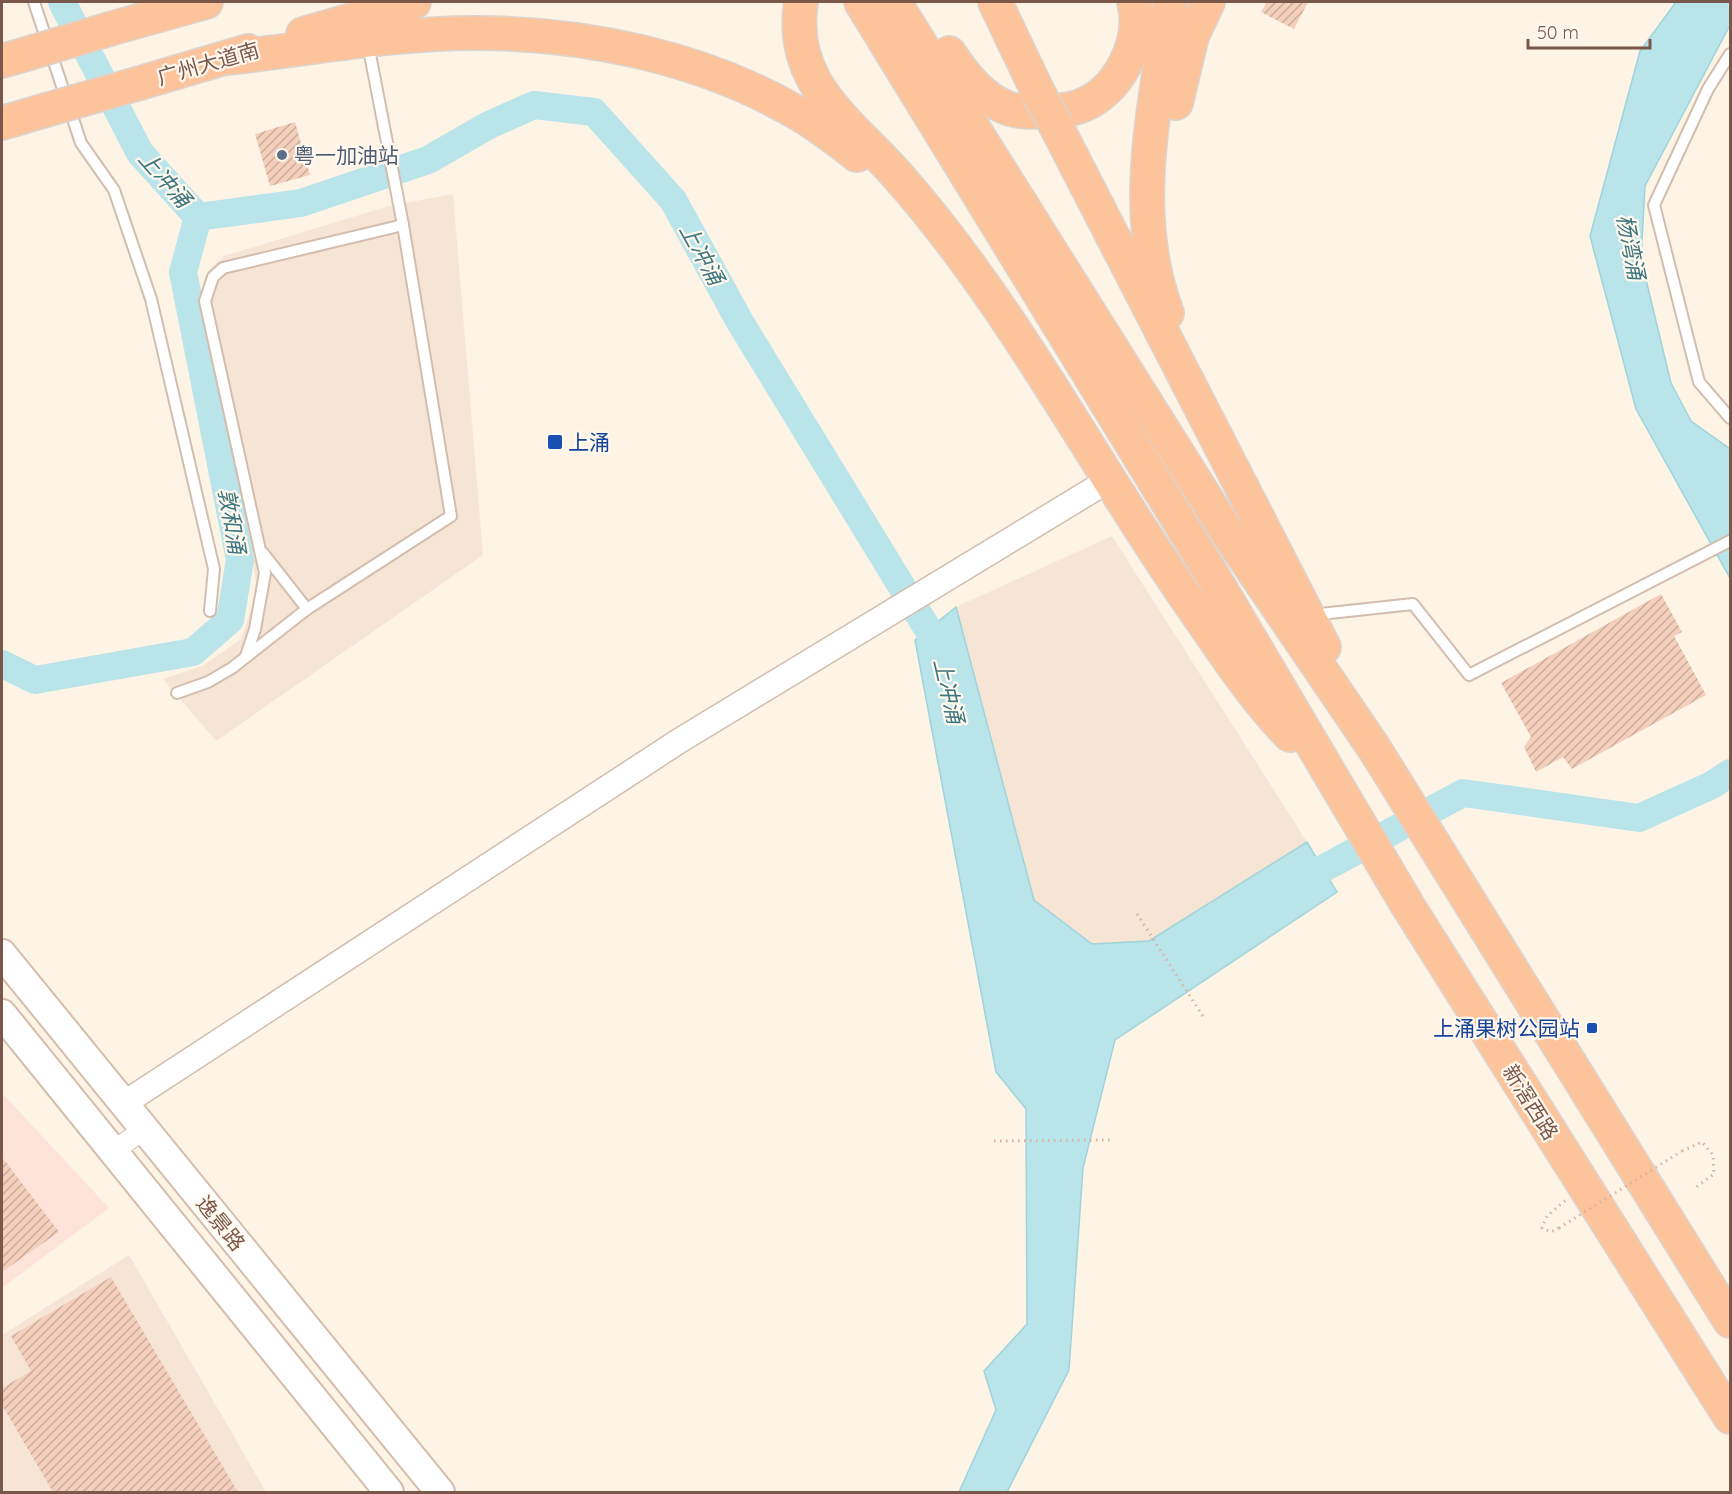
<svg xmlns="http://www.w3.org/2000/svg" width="1732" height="1494" viewBox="0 0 1732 1494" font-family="Quicksand,'Noto Sans SC',sans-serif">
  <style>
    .residential { fill: #f6e5d4 }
    .commercial { fill: #fee3da }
    .water { fill: #b9e4e9; stroke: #9fd4db; stroke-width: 1.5 }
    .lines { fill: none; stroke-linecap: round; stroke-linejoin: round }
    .river { stroke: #b9e4e9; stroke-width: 28 }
    .building { fill: url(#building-hatch) }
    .service-casing { stroke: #d3bdae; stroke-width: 14 }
    .minor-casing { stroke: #d3bdae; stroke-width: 22 }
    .tertiary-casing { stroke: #d3bdae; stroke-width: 27 }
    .secondary-casing { stroke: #d6bcab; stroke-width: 32 }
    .trunk-casing { stroke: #dcd4d0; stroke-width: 36 }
    .path { stroke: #dab39f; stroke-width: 3; stroke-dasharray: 1.5 4.5; stroke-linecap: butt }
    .service { stroke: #fff; stroke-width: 10 }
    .minor { stroke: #fff; stroke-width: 20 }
    .tertiary { stroke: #fff; stroke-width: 24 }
    .secondary { stroke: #fff; stroke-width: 28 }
    .trunk { stroke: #fdc39b; stroke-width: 33 }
    .trunk-bridge-casing { stroke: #dcd4d0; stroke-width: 36; stroke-linecap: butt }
    .path-bridge { stroke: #dab39f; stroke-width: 3; stroke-dasharray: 1.5 4.5; stroke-linecap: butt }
    .trunk-bridge { stroke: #fdc39b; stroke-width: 33 }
    .service-dot { fill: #5c6f8a; stroke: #fff8ee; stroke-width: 2 }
    .transit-dot { fill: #1a4fb4; stroke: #fff8ee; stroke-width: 2 }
    .labels { text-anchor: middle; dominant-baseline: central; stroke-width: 4.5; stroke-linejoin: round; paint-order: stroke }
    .street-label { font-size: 21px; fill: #795849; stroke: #fff8ee }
    .service-label { font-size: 21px; fill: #4e5e75; stroke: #fff8ee; text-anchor: start }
    .transit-label { font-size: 21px; fill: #164399; stroke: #fff8ee; text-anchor: start }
    .water-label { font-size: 22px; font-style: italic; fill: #3c767e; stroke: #fff8ee }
  </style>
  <defs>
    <pattern id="building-hatch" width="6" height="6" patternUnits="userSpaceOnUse" patternTransform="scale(1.5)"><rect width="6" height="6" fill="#f4d0bc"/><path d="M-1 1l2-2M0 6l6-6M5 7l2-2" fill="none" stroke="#caac9b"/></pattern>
  </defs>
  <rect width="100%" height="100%" fill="#fdf4e6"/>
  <g class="residential">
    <polygon points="453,194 483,555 216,741 163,679 204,665 241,639 257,592 247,520 199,298 209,270 224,256 389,206"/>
    <polygon points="1112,536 1307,842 1149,941 1092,944 1034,900 956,607"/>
    <polygon points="129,1255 266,1492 2,1492 2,1335"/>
  </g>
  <polygon class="commercial" points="2,1093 109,1208 2,1288"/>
  <g class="water">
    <polygon points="1676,2 1730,2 1730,25 1645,186 1641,259 1671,383 1691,421 1730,449 1730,578 1636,409 1590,236 1640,51"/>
    <polygon points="956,607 1034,900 1092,944 1149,941 1307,842 1337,892 1115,1040 1083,1168 1069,1370 1007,1492 959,1492 996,1410 984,1371 1027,1324 1026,1109 996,1072 915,640"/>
  </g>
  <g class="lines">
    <g class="river">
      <polyline points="62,2 140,153 198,217 301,203 428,160 489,125 534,105 594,112 673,200 740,322 943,654 945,664"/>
      <polyline points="2,664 35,680 193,652 230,620 240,560 183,272 198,217"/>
      <polyline points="1289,887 1463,793 1639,818 1712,785 1730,773"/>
    </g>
  </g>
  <g class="building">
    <polygon points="1267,2 1308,2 1294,29 1261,12"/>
    <polygon points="295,122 310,175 270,186 255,134"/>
    <polygon points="1661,594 1682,632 1674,636 1706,695 1572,769 1563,757 1536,772 1524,747 1531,737 1501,683"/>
    <polygon points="2,1157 59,1232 2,1272"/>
    <polygon points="111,1277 238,1492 53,1492 2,1405 2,1388 31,1371 11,1336"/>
  </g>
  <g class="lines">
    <g class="service-casing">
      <g id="service">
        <polyline points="34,2 81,143 114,190 151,299 214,569 210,611"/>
        <polyline points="1730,54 1708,89 1654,205 1699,382 1730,418"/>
        <polyline points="263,553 307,609"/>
        <polyline points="1311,615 1413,604 1469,675 1730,541"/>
        <polyline points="246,656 255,629 265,573 205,301 213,277 223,268 403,225"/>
        <polyline points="177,693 208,682 232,668 307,609 451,516 403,225 368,44"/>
      </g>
    </g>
    <g class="minor-casing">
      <polyline id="minor" points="114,1151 144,1129"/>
    </g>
    <g class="tertiary-casing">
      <polyline id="tertiary" points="123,1104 679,741 1109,480"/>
    </g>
    <g class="secondary-casing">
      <g id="secondary">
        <polyline points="2,954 440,1492"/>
        <polyline points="2,1014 389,1492"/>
      </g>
    </g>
    <g class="trunk-casing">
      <g id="trunk">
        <path d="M801,2C788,83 849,121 897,175C1013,306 1094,466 1194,609C1224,652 1253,697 1290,735"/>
        <polyline points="861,2 1214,578 1408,906 1730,1417"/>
        <polyline points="894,2 1229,535 1374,748 1730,1321"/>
        <polyline points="995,2 1038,92"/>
        <polyline points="113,28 206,2"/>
        <polyline points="303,34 414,2"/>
        <path d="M949,53C964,75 980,97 1005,107C1017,113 1033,112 1046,111C1056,111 1068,110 1078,107C1119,93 1144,42 1134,2"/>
        <path d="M227,58C309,49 393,33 475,33C587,33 705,58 801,115C821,127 839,141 857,155"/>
        <polyline points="2,61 23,55"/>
        <polyline points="140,83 248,51"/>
        <polyline points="1176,103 1192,36 1208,2"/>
        <polyline points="2,123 46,110"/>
        <polyline points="1056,126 1324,647"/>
        <path d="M1167,313C1128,210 1156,106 1170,2"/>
      </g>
    </g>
    <g class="path">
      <polyline points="1137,914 1204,1018"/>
      <polyline points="994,1141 1112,1140"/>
      <polyline points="1682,1151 1702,1142 1713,1155 1714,1174 1695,1188"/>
      <polyline points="1559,1228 1551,1232 1542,1228 1547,1216 1566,1200"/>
    </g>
    <use href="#service" class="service"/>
    <use href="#minor" class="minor"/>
    <use href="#tertiary" class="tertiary"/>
    <use href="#secondary" class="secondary"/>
    <use href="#trunk" class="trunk"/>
    <g class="trunk-bridge-casing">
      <g id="trunk-bridge">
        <polyline points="23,55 113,28"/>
        <polyline points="1038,92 1056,126"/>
        <polyline points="46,110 140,83"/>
      </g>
    </g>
    <polyline class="path-bridge" points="1559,1228 1682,1151"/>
    <use href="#trunk-bridge" class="trunk-bridge"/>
  </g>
  <circle class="service-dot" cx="282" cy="155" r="6"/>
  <g class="transit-dot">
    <rect x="547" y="434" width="16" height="16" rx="3"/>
    <rect x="1586" y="1022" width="12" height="12" rx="3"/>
  </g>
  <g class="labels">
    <g class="street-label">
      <text transform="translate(208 63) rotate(-16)">广州大道南</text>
      <text transform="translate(1531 1102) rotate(58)">新滘西路</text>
      <text transform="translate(221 1223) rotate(51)">逸景路</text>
    </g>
    <g class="service-label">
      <text x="294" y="155">粤一加油站</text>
    </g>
    <g class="transit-label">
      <text x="568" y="442">上涌</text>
      <text x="1580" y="1028" text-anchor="end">上涌果树公园站</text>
    </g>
    <g class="water-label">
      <text transform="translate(165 179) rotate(49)">上冲涌</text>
      <text transform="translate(1631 247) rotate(79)">杨湾涌</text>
      <text transform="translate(702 254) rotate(61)">上冲涌</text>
      <text transform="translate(232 521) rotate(80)">敦和涌</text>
      <text transform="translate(949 691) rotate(77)">上冲涌</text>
    </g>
  </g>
  <rect width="1732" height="1494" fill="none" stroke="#795849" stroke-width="6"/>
  <path d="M1528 39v9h122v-9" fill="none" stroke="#795849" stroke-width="3"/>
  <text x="1537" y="39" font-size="18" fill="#795849" stroke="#fff8ee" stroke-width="4.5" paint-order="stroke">50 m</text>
</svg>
